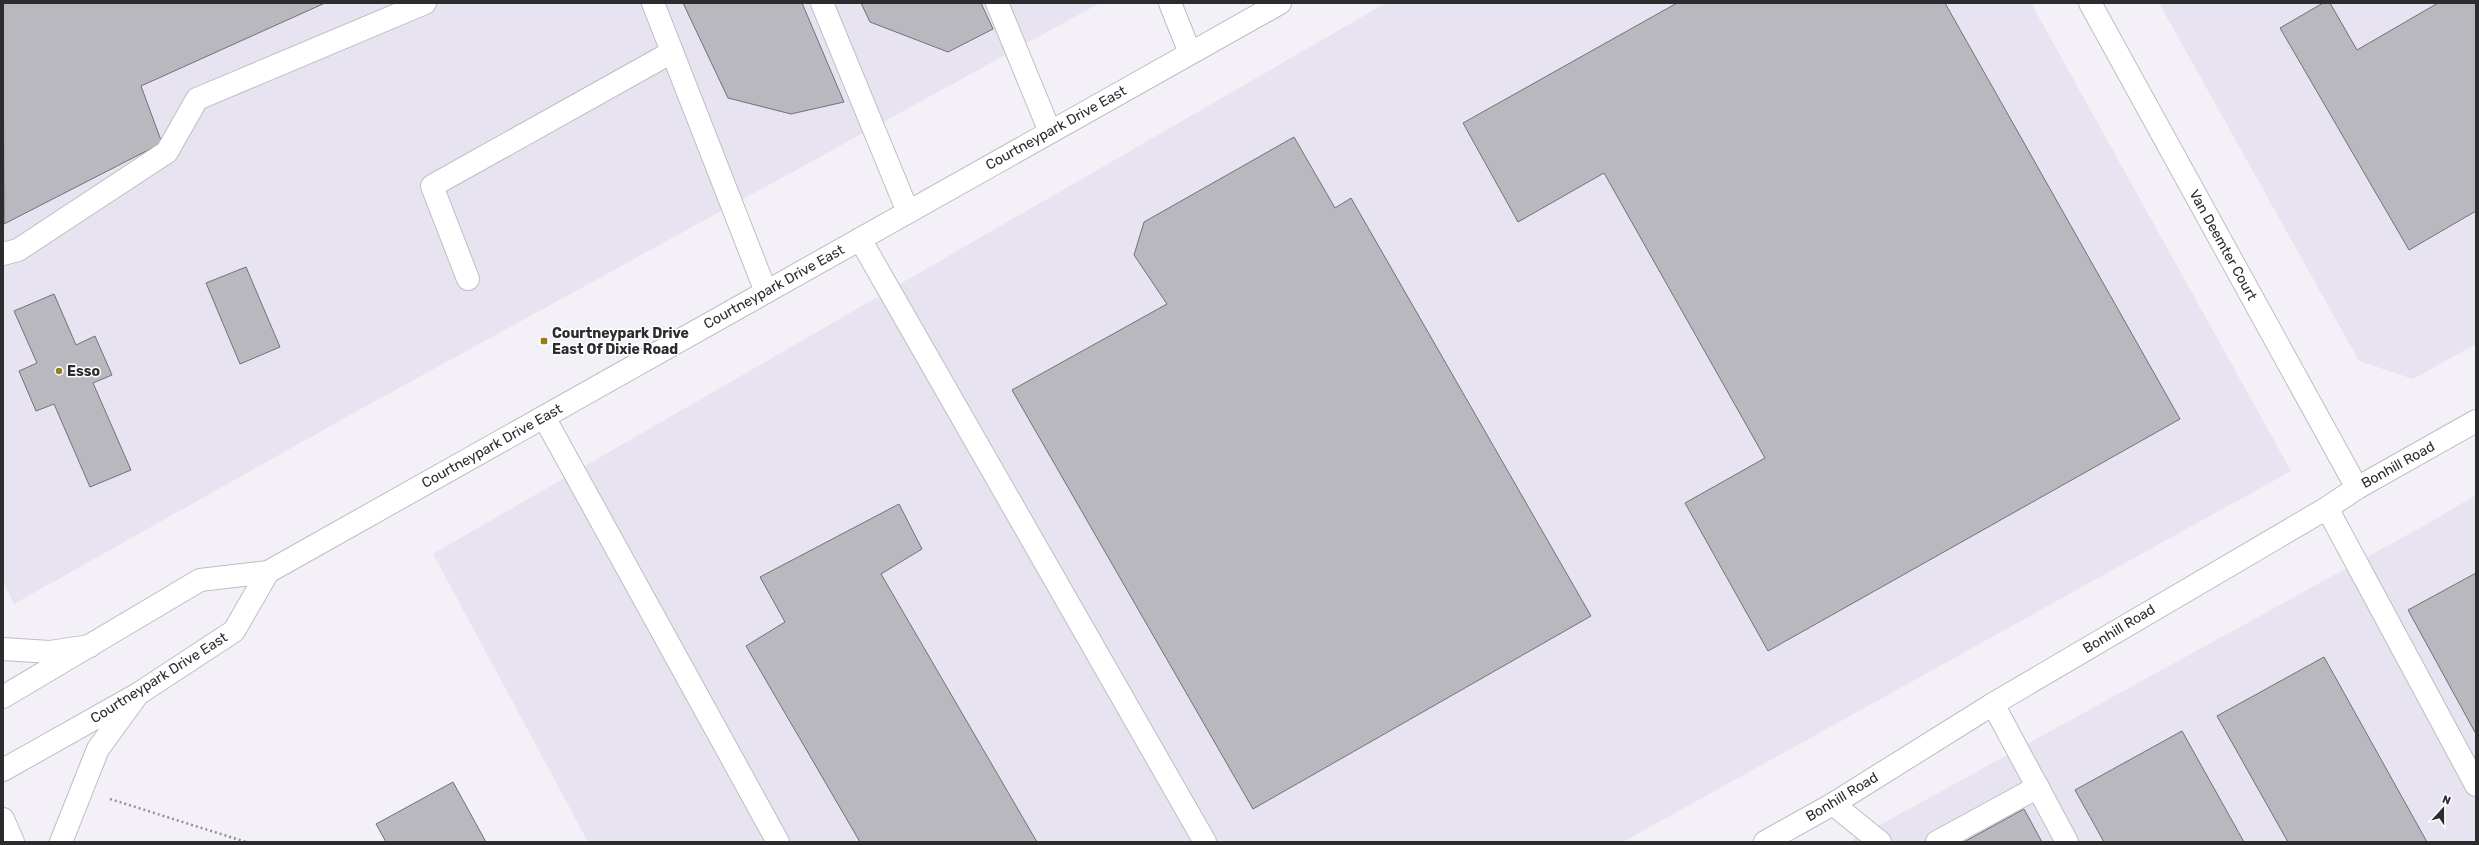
<svg xmlns="http://www.w3.org/2000/svg" width="2479" height="845" viewBox="0 0 2479 845" font-family="Rubik,sans-serif">
  <style>
    .built { fill: #e8e3f1 }
    .building { fill: #bab8bf; stroke: #737077 }
    .lines { fill: none; stroke-linecap: round; stroke-linejoin: round }
    .minor-casing { stroke: #bfbcc3; stroke-width: 24 }
    .major-casing { stroke: #bfbcc3; stroke-width: 24 }
    .path { stroke: #939196; stroke-width: 2.5; stroke-dasharray: 2 3; stroke-linecap: butt }
    .minor { stroke: #fff; stroke-width: 22 }
    .major { stroke: #fff; stroke-width: 22 }
    .poi-dot { fill: #957d24; stroke: #fff; stroke-width: 1.5 }
    .labels { text-anchor: middle; dominant-baseline: central; stroke-width: 3; stroke-linejoin: round; paint-order: stroke }
    .street-label { font-size: 14px; fill: #2c2b2d; stroke: #fff }
    .poi-label { font-size: 14px; font-weight: bold; fill: #2c2b2d; stroke: #fff; text-anchor: start }
  </style>
  <rect width="100%" height="100%" fill="#f3f0f8"/>
  <g class="built">
    <polygon points="3,3 1100,3 350,415 14,604 3,581"/>
    <polygon points="1386,3 2031,3 2291,471 1623,842 588,842 433,554"/>
    <polygon points="2159,3 2476,3 2476,344 2413,379 2359,361"/>
    <polygon points="2476,495 2476,842 1849,842 2427,524"/>
  </g>
  <g class="building">
    <polygon points="3,3 325,3 141,86 162,143 4,224"/>
    <polygon points="683,3 802,3 844,102 791,114 728,98"/>
    <polygon points="861,3 981,3 993,29 948,52 870,22"/>
    <polygon points="1677,3 1945,3 2180,419 1768,651 1685,503 1765,458 1604,173 1518,222 1463,123"/>
    <polygon points="2323,3 2330,3 2357,50 2438,3 2476,3 2476,211 2409,250 2280,28"/>
    <polygon points="1294,137 1335,208 1351,198 1591,616 1253,809 1012,390 1167,304 1134,255 1144,222"/>
    <polygon points="246,267 280,347 240,364 206,283"/>
    <polygon points="54,294 76,345 95,336 112,375 93,383 131,470 90,487 54,404 36,411 19,371 37,363 14,311"/>
    <polygon points="899,504 922,549 881,574 1037,842 860,842 746,646 785,622 760,577"/>
    <polygon points="2476,573 2476,734 2408,610"/>
    <polygon points="2324,657 2427,842 2288,842 2217,716"/>
    <polygon points="2182,731 2244,842 2104,842 2075,790"/>
    <polygon points="453,782 486,842 386,842 376,824"/>
    <polygon points="2024,809 2042,842 1964,842"/>
  </g>
  <g class="lines">
    <g class="minor-casing">
      <g id="minor">
        <polyline points="653,3 766,292"/>
        <polyline points="822,3 908,212"/>
        <polyline points="997,3 1050,132"/>
        <polyline points="1170,3 1190,53"/>
        <polyline points="2090,3 2357,488"/>
        <polyline points="860,239 1205,842"/>
        <polyline points="3,254 18,250 167,152 197,99 425,3"/>
        <polyline points="468,279 432,186 672,52"/>
        <polyline points="544,417 778,842"/>
        <polyline points="2327,508 2476,785"/>
        <polyline points="3,697 200,580 268,572 1280,3"/>
        <polyline points="1993,704 2067,842"/>
        <polyline points="3,770 138,694 234,631 268,572"/>
        <polyline points="1833,804 1880,842"/>
        <polyline points="1765,842 1833,804 1993,704 2327,508 2357,488 2476,421"/>
        <polyline points="1937,842 2038,787"/>
      </g>
    </g>
    <g class="major-casing">
      <g id="major">
        <polyline points="3,649 50,652 90,646"/>
        <polyline points="3,819 13,842"/>
        <polyline points="61,842 98,749 138,694"/>
      </g>
    </g>
    <polyline class="path" points="110,799 246,842"/>
    <use href="#minor" class="minor"/>
    <use href="#major" class="major"/>
  </g>
  <g class="poi-dot">
    <rect x="540" y="337" width="8" height="8" rx="2"/>
    <circle cx="59" cy="371" r="4"/>
  </g>
  <g class="labels">
    <g class="street-label">
      <text transform="translate(1056 128) rotate(-29)">Courtneypark Drive East</text>
      <text transform="translate(2223 245) rotate(61)">Van Deemter Court</text>
      <text transform="translate(774 287) rotate(-29)">Courtneypark Drive East</text>
      <text transform="translate(492 446) rotate(-29)">Courtneypark Drive East</text>
      <text transform="translate(2398 465) rotate(-29)">Bonhill Road</text>
      <text transform="translate(2119 629) rotate(-31)">Bonhill Road</text>
      <text transform="translate(159 678) rotate(-32)">Courtneypark Drive East</text>
      <text transform="translate(1842 797) rotate(-31)">Bonhill Road</text>
    </g>
    <g class="poi-label">
      <text x="552" y="333">Courtneypark Drive<tspan x="552" dy="16">East Of Dixie Road</tspan></text>
      <text x="67" y="371">Esso</text>
    </g>
  </g>
  <rect width="2479" height="845" fill="none" stroke="#2c2b2d" stroke-width="8"/>
  <g transform="translate(2443 809) rotate(21)" stroke="#ffffff" stroke-width="3" paint-order="stroke">
  <path d="M0-3L7 15L0 10L-7 15Z" fill="#2c2b2d"/>
  <text y="-6" font-size="11" font-weight="bold" text-anchor="middle" fill="#2c2b2d">N</text>
  </g>
</svg>
